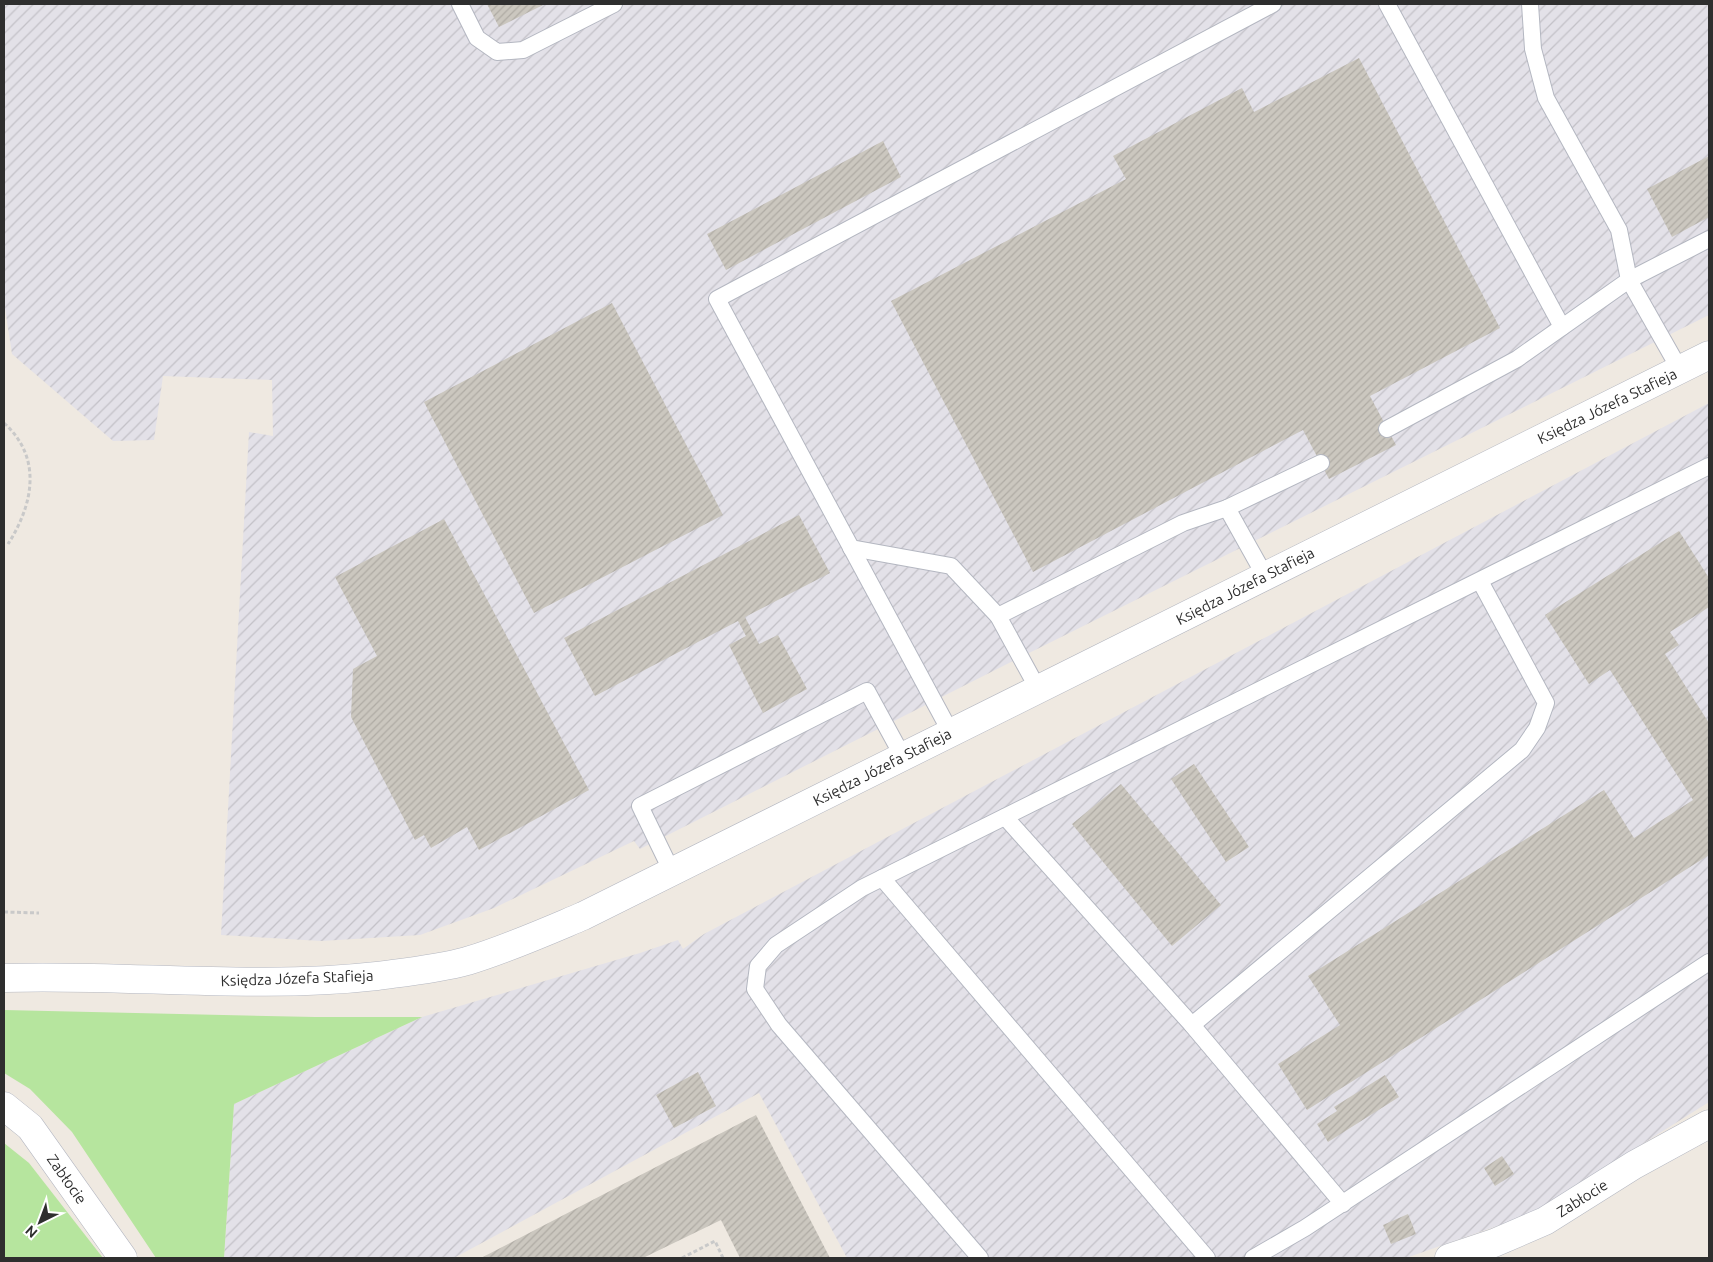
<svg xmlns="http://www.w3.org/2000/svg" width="1713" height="1262" viewBox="0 0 1713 1262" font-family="Ubuntu,sans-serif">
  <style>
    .industrial { fill: url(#industrial-furrows) }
    .grass { fill: #b6e59e }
    .building { fill: url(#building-hatch) }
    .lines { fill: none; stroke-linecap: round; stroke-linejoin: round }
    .service-casing { stroke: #b4b7c1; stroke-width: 18 }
    .minor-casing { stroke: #b4b7c1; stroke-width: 29 }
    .path { stroke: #c9c9c9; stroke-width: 3; stroke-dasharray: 4 2.5; stroke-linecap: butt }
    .service { stroke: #fff; stroke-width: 16 }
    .minor { stroke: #fff; stroke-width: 28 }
    .labels { text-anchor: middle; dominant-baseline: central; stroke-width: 4.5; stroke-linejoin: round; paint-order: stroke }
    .street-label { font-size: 15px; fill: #2e2e2e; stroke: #fff }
  </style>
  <defs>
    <pattern id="industrial-furrows" width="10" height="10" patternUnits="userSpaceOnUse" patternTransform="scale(1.25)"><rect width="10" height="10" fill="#e3e1e8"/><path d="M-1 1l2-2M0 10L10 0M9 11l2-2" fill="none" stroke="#c3c1c7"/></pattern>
    <pattern id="building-hatch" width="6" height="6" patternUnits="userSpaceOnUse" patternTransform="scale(1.25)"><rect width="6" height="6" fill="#cbc7bf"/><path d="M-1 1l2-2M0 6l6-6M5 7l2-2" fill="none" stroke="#afaba4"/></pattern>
  </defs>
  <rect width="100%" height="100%" fill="#efe9e1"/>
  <g class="industrial">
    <polygon points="4,4 1709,4 1709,315 1021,657 640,849 634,841 494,908 420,935 321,941 221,935 249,432 273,436 272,380 163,376 154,440 113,441 12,354 4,302"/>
    <polygon points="1709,403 1709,1102 1531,1214 1406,1258 847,1258 759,1093 454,1258 224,1258 234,1104 422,1017 640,953 678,940 683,949 704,934"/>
  </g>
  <g class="grass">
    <polygon points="4,1010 315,1017 422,1017 234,1104 224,1258 156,1258 72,1132 30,1089 4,1073"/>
    <polygon points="4,1143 29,1163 103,1258 4,1258"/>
  </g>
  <g class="building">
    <polygon points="487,4 545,4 499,27"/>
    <polygon points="1359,58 1500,328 1370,396 1396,445 1329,479 1303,430 1033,572 891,301 1126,179 1113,156 1242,88 1254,112"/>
    <polygon points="883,141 901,177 726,270 707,234"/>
    <polygon points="1709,156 1709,217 1672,237 1647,189"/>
    <polygon points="612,303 723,515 534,613 424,402"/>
    <polygon points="799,515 830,573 745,617 759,644 778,635 807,689 763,713 729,645 746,636 738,621 595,696 564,638"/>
    <polygon points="444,519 589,790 479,850 467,827 431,848 424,835 415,840 351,717 353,669 377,656 335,577"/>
    <polygon points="1679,531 1709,578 1709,607 1670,632 1679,645 1665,654 1709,723 1709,855 1307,1110 1278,1064 1340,1025 1308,976 1604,790 1634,838 1693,800 1610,670 1589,684 1545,615"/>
    <polygon points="1194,764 1249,847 1226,862 1171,779"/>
    <polygon points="1121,784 1221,905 1172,946 1072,824"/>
    <polygon points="698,1072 716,1106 674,1128 656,1095"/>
    <polygon points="1385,1075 1399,1097 1328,1142 1317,1124 1337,1111 1334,1107"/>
    <polygon points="756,1115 830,1258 740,1258 721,1220 643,1258 481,1258"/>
    <polygon points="1502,1156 1514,1174 1495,1186 1484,1168"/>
    <polygon points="1408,1214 1416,1234 1391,1244 1383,1225"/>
  </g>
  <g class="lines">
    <g class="service-casing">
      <g id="service">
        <polyline points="460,4 477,38 497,52 523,50 614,4"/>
        <polyline points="1387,4 1562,327"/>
        <polyline points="1530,4 1533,49 1546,98 1619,230 1629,280 1680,370"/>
        <polyline points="1387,429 1517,359 1629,280 1709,239"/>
        <polyline points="1227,508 1265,576"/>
        <polyline points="851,548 951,566 998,616 1038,689"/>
        <polyline points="998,616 1183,523 1227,508 1321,463"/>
        <polyline points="951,733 717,299 1273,4"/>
        <polyline points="1005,817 1192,1025 1343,1204"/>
        <polyline points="672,872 640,806 867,691 903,757"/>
        <polyline points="882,878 1207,1258"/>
        <polyline points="1192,1025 1522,750 1537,728 1546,703 1480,581"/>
        <polyline points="980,1258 779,1025 755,989 758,966 776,945 862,888 1709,466"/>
        <polyline points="1253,1258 1305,1228 1709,962"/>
      </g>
    </g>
    <g class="minor-casing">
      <g id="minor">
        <path d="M4,978C128,974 253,990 377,976C407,972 438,969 467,961C507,949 545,932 583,916L1709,355"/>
        <polyline points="4,1106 30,1127 123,1258"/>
        <polyline points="1449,1258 1494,1243 1545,1221 1634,1165 1709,1124"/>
      </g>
    </g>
    <g class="path">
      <path d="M4,423C43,458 33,505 8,544"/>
      <polyline points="4,912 39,913"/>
      <polyline points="682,1258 715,1241 723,1258"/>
    </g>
    <use href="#service" class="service"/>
    <use href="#minor" class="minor"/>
  </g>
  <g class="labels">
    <g class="street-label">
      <text transform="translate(1607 406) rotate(-26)">Księdza Józefa Stafieja</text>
      <text transform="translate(1245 586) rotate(-27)">Księdza Józefa Stafieja</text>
      <text transform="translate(882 767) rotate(-27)">Księdza Józefa Stafieja</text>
      <text transform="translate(297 978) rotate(-2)">Księdza Józefa Stafieja</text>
      <text transform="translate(67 1179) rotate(55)">Zabłocie</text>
      <text transform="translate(1582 1198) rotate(-32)">Zabłocie</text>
    </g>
  </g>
  <rect width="1713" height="1262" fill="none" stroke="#2e2e2e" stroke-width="10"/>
  <g transform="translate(40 1222) rotate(222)" stroke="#ffffff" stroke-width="4" paint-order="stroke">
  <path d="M0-4L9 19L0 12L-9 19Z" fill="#2e2e2e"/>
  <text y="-8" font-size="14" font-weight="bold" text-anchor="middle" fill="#2e2e2e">N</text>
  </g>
</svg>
